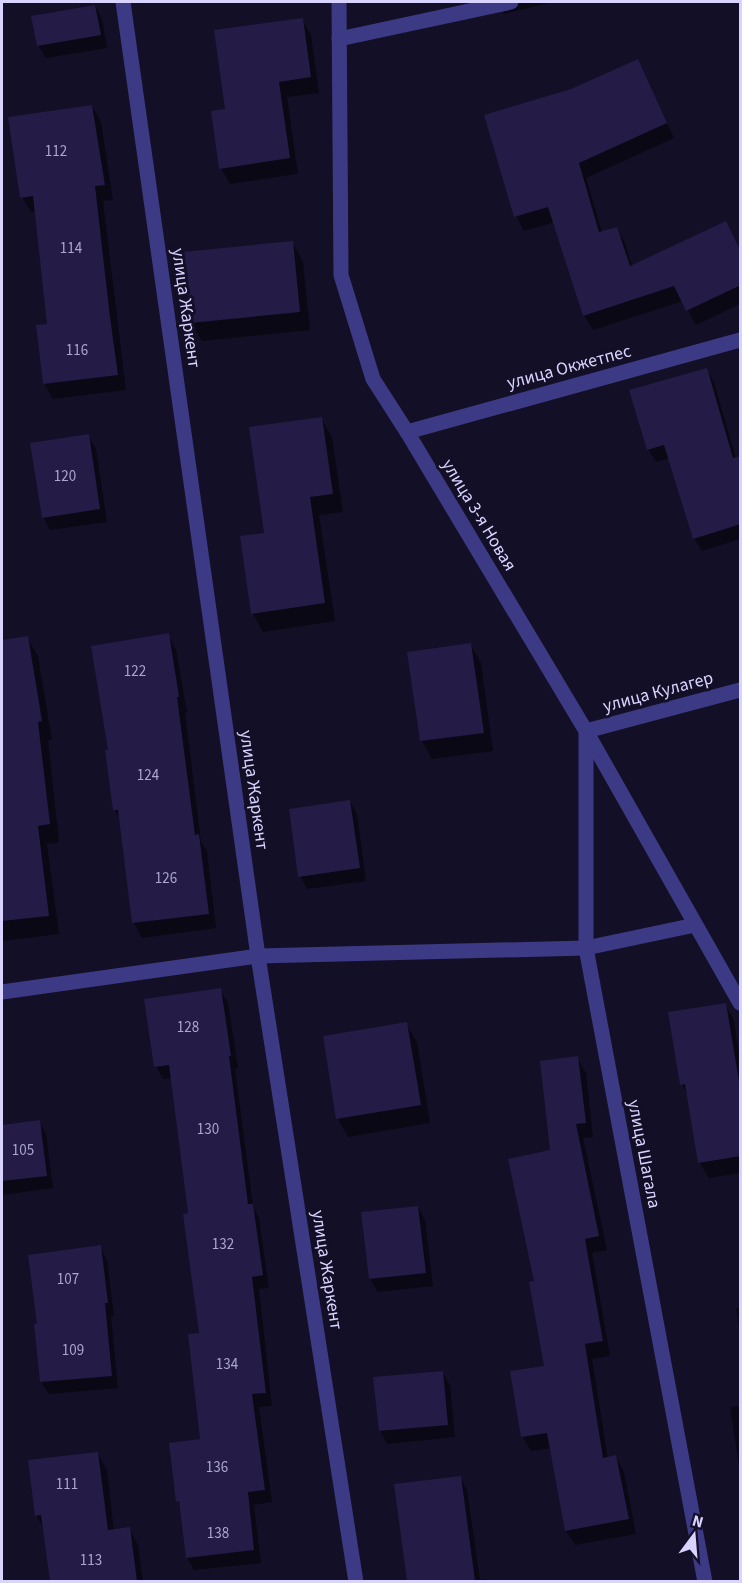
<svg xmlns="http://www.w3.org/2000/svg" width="742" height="1583" viewBox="0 0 742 1583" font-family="'Source Sans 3',sans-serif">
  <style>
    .shadow { fill: #0007 }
    .building { fill: #241b47 }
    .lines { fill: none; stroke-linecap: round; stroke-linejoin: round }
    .minor { stroke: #3d3a85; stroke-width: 15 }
    .labels { text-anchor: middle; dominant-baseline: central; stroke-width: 6; stroke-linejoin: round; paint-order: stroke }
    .number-label { font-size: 15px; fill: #aca6d1 }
    .street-label { font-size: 18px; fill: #d9d4ff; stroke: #130f26 }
  </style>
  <rect width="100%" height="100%" fill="#130f26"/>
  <g class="shadow">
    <polygon points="497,2 553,2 504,14"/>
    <polygon points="95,6 102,19 107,48 46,58 38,45"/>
    <polygon points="302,19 311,35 319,93 287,97 298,174 230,184 221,168 227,110"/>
    <polygon points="637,61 674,138 586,178 602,233 616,228 625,243 632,266 740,252 740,304 696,325 683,301 593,330 584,315 555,222 524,231 516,216 572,91"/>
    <polygon points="92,106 101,122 113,200 103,201 126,390 53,399 44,383 49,325 37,211 31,212 22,197"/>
    <polygon points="292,242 303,261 310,330 202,341 191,323"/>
    <polygon points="706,369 714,382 736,459 740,458 740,539 702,551 694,538 670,458 656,462 648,449"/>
    <polygon points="321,418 332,437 343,512 319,515 335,621 263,632 253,614 266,534"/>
    <polygon points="88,436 96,449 107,522 50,530 43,517"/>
    <polygon points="168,635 176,650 187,712 185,712 201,842 207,851 216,928 142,938 134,923 121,821 115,810 110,751"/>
    <polygon points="27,638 38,656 52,740 48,740 59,843 47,844 59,934 2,941 2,642"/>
    <polygon points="470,644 481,663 493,751 432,759 422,741 409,653"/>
    <polygon points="350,801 357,814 366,881 307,889 300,876"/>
    <polygon points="220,990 228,1003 238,1068 235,1069 253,1206 259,1218 269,1288 259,1289 272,1406 259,1407 272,1502 254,1505 261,1563 194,1570 187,1558 181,1507 178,1501 202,1440 201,1335 190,1214 172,1078 163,1079 156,1066"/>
    <polygon points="725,1005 734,1020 740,1061 740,1177 740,1173 709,1178 700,1163 688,1095 682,1084"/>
    <polygon points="406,1024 417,1042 430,1123 348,1137 338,1119"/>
    <polygon points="577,1058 586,1073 593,1137 583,1138 607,1250 592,1253 610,1356 592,1359 608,1459 616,1457 624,1472 636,1534 575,1545 566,1531 551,1448 531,1451 522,1436 546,1367 536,1283 552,1151"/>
    <polygon points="39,1122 46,1134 53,1188 2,1195 2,1126"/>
    <polygon points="418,1207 425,1220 433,1286 378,1292 370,1279"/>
    <polygon points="100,1247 107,1260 114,1316 111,1316 118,1388 49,1394 41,1382"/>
    <polygon points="736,1308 740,1308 740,1332"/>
    <polygon points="442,1372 450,1385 455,1437 387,1444 380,1431 375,1379"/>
    <polygon points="740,1406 740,1473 730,1407"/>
    <polygon points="98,1454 107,1470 114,1531 129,1529 138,1545 143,1582 52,1582 45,1530 36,1516"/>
    <polygon points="460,1477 467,1490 480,1580 486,1579 488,1582 425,1582 420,1554"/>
  </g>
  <g class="building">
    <polygon points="95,5 101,35 37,46 31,16"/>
    <polygon points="303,18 311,77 279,82 290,158 219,169 211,111 225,109 214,30"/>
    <polygon points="638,59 667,123 579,163 599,232 617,227 630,266 726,221 741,252 741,285 686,311 674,286 583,316 548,207 514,217 484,115 571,89"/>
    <polygon points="92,105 105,185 95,186 110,317 118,375 43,384 36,325 47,324 33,196 20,198 8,117"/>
    <polygon points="293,241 300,312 190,323 182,252"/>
    <polygon points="707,368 733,458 741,456 741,524 693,539 664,445 647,450 629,390"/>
    <polygon points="322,417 333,494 310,497 325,603 251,614 240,536 264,533 249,427"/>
    <polygon points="89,434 100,509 42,518 30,443"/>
    <polygon points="169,633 179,697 177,697 195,835 199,834 209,914 132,923 118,810 113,810 105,750 108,750 91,646"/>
    <polygon points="28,636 42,721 38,722 50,824 38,826 49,916 2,921 2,640"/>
    <polygon points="471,643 484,733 420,741 407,652"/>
    <polygon points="350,800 360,868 298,877 289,809"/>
    <polygon points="221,988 231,1056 229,1056 248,1204 253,1204 263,1275 252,1277 266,1393 252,1394 265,1490 248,1492 254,1550 186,1558 179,1501 176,1502 169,1443 200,1439 188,1334 199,1333 183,1214 188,1213 169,1065 154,1067 144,999"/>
    <polygon points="726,1003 741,1093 741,1156 698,1163 685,1084 680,1085 668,1012"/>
    <polygon points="407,1022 421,1105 336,1119 323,1036"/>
    <polygon points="578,1056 586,1123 576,1124 599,1236 585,1239 603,1341 585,1344 603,1458 616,1455 629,1519 565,1531 547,1433 521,1437 510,1371 544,1366 529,1282 534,1281 508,1159 550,1150 540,1061"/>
    <polygon points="40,1120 47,1176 2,1181 2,1125"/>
    <polygon points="418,1206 426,1273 369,1279 361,1212"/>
    <polygon points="101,1245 108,1303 105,1303 112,1376 40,1382 34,1324 37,1324 28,1255"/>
    <polygon points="443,1371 448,1425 379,1431 373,1377"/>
    <polygon points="98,1452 108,1530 130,1527 137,1581 50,1581 41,1515 35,1516 28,1460"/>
    <polygon points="461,1476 475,1581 407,1581 394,1484"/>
  </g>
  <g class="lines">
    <g class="minor">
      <polyline points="123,2 258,956 356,1582"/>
      <polyline points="339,2 341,275 373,379 407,432 586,731 740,1003"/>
      <polyline points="339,39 511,2"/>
      <polyline points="407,432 740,340"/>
      <polyline points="2,992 258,956 586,948 695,925"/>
      <polyline points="705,1582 586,948 586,731 740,690"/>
    </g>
  </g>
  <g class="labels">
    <g class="number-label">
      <text x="56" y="151">112</text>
      <text x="71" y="248">114</text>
      <text x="77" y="350">116</text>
      <text x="65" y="476">120</text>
      <text x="135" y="671">122</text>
      <text x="148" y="775">124</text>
      <text x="166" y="878">126</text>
      <text x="188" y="1027">128</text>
      <text x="208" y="1129">130</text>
      <text x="23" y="1150">105</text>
      <text x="223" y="1244">132</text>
      <text x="68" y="1279">107</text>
      <text x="73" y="1350">109</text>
      <text x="227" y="1364">134</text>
      <text x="217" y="1467">136</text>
      <text x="67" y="1484">111</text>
      <text x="218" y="1533">138</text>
      <text x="91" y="1560">113</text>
    </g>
    <g class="street-label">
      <text transform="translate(186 308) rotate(82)">улица Жаркент</text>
      <text transform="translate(569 367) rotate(-15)">улица Окжетпес</text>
      <text transform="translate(479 515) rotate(59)">улица 3-я Новая</text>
      <text transform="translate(658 692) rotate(-15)">улица Кулагер</text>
      <text transform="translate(254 790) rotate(82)">улица Жаркент</text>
      <text transform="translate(644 1154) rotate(79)">улица Шагала</text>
      <text transform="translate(327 1270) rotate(81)">улица Жаркент</text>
    </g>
  </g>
  <rect width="742" height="1583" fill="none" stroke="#d9d4ff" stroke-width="6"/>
  <g transform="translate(694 1535) rotate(16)" stroke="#130f26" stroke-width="4.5" paint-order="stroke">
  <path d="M0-4.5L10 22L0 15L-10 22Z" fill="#d9d4ff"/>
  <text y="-9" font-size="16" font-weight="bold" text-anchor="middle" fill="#d9d4ff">N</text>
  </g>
</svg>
